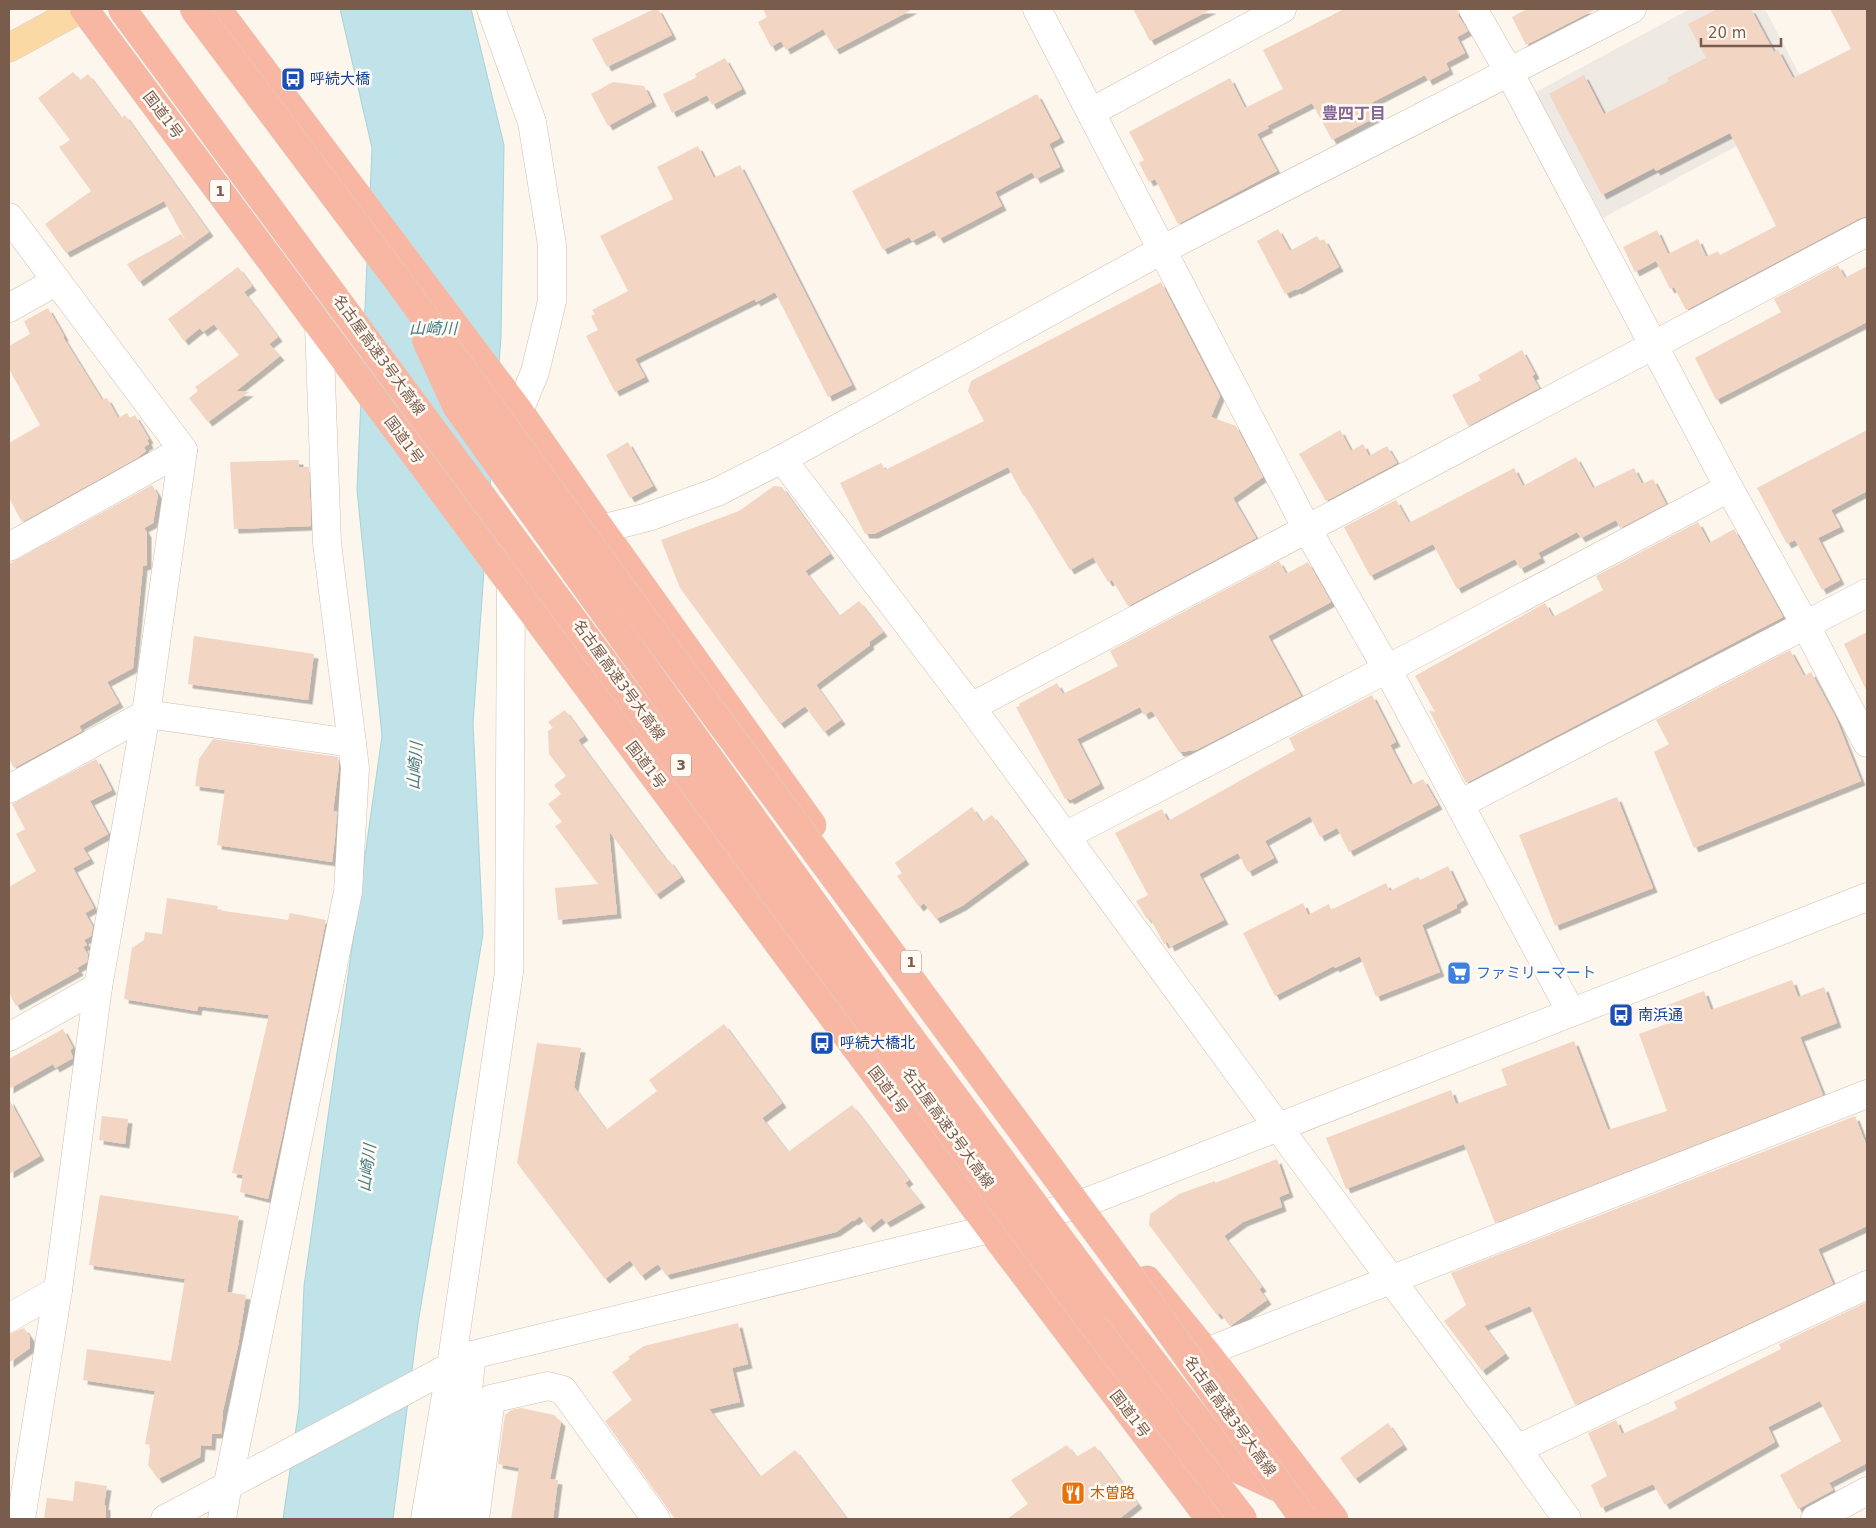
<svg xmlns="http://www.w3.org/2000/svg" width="1876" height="1528" viewBox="0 0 1876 1528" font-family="'DejaVu Sans','Noto Sans JP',sans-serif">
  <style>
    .industrial { fill: #efe9e4 }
    .water { fill: #bfe3e8; stroke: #a5d3da }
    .building { fill: #f3d5c3; filter: url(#shadow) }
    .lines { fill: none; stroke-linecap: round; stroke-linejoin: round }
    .minor-casing { stroke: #d1beb0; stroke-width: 29 }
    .major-casing { stroke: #dad1cd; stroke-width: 29 }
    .highway-casing { stroke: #dad1cd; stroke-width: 29 }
    .minor { stroke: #fff; stroke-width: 28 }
    .major { stroke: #fbd9a5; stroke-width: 28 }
    .highway { stroke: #f7b7a3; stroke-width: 28 }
    .highway-bridge-casing { stroke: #dad1cd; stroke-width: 29; stroke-linecap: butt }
    .highway-bridge { stroke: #f7b7a3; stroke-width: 28 }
    .labels { text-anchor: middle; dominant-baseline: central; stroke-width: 5; stroke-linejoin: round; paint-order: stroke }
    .shield { fill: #fffaf3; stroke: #a28b7f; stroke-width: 1 }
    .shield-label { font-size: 14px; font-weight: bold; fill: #7a5c4d }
    .transit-label { font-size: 15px; fill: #164399; stroke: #fffaf3; text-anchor: start }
    .street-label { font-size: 15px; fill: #7a5c4d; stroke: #fffaf3 }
    .shop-label { font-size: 15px; fill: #366cbe; stroke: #fffaf3; text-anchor: start }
    .food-label { font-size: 15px; fill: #c56008; stroke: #fffaf3; text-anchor: start }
    .neighbourhood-label { font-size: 16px; font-weight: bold; fill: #846695; stroke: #fffaf3 }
    .water-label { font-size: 16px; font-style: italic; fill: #437c86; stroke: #fffaf3 }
  </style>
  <defs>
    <filter id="shadow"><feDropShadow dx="4.5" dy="4.5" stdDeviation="0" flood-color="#0004"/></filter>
  </defs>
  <rect width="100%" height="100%" fill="#fdf6ec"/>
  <polygon class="industrial" points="1690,9 1765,9 1815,104 1603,218 1536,92"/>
  <polygon class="water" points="340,9 471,9 504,145 501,336 473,723 483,934 418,1323 393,1519 283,1519 299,1408 304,1286 382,736 357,490 372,148"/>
  <g class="building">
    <polygon points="654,9 658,9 672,35 607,67 592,39"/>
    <polygon points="763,9 913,9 835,50 823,29 786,50 781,41 771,47 758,22 767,17"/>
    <polygon points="1133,9 1212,9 1150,41"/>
    <polygon points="1344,9 1457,9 1459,17 1468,31 1457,37 1465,53 1446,63 1449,70 1428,81 1425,75 1371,103 1378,116 1332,140 1312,103 1267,126 1269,128 1257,134 1277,171 1178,224 1155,179 1149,182 1139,163 1144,160 1129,132 1230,78 1245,108 1283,89 1263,50"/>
    <polygon points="1527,9 1596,9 1526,45 1512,17"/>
    <polygon points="1717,9 1751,9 1774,52 1778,50 1793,78 1851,49 1830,9 1867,9 1867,216 1860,218 1686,310 1674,287 1670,289 1656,261 1635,272 1623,247 1657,230 1668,254 1698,239 1706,257 1718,251 1720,255 1776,226 1730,133 1656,171 1654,168 1602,195 1549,94 1584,75 1604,114 1669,81 1667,78 1706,58 1688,24"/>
    <polygon points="725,58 742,89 712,105 707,95 672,113 663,94 697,77 695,74"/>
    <polygon points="73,72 80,80 88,74 121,118 125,115 209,232 139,282 127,264 181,234 187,243 164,201 66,253 45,224 91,191 59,147 70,140 38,98"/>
    <polygon points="613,82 644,86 652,102 608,126 591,94"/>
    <polygon points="1037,94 1060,138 1049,144 1060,167 1036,179 1032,172 995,192 1002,206 939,239 934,230 912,241 909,237 883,250 852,191"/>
    <polygon points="698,146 714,178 740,165 852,385 828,397 775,292 756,302 755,299 635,359 645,377 615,392 586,336 598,330 591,316 595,314 592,310 628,291 600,236 673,199 657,167"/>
    <polygon points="1278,229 1290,251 1317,236 1320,241 1324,239 1339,267 1297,290 1296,289 1285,294 1257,241"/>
    <polygon points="1838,265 1845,278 1867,266 1867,322 1716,400 1695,358 1781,312 1774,299"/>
    <polygon points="238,267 252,286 244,292 278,337 269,344 280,356 236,391 249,392 208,422 189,398 198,391 195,387 239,355 214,324 203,332 200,328 184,341 168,319"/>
    <polygon points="1161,282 1220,396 1211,417 1236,426 1263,477 1233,498 1256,538 1128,606 1112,580 1108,582 1093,557 1070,570 1025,496 1023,495 1008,467 874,534 865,534 840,483 881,463 885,470 984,421 968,391 971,381"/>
    <polygon points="48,308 64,336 63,337 102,400 107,398 118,418 127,413 130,418 135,415 149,439 147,440 149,444 144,447 146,451 137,458 22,522 9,498 9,443 40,425 9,369 9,346 30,334 24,321"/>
    <polygon points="1522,350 1535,374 1532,376 1539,388 1468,426 1452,395 1481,380 1478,375"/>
    <polygon points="1340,430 1351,451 1363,444 1369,456 1387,446 1397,463 1326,501 1299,454"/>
    <polygon points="1867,430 1867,491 1831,510 1840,527 1818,538 1840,580 1822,590 1795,540 1787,544 1757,488"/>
    <polygon points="628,442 653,486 630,498 606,455"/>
    <polygon points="1576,457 1593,488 1634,468 1642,484 1653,479 1666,504 1620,528 1616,520 1581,538 1577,532 1538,553 1541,558 1520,569 1515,559 1457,589 1433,544 1370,576 1344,527 1396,500 1409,523 1514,468 1523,486"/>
    <polygon points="299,460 299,467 309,467 311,526 234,529 230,462"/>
    <polygon points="152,485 158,495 153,523 144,528 147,533 147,565 143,566 133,668 107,682 119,703 79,726 82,731 14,768 9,759 9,564"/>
    <polygon points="774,486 782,487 830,554 805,571 839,616 859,601 883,632 869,642 870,645 816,685 841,720 824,732 805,706 780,724 680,588 661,540 739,511"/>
    <polygon points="1698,522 1709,543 1734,529 1783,617 1466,783 1429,710 1435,712 1415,676 1545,603 1553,617 1603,590 1596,576"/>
    <polygon points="1279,561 1286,574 1308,562 1331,602 1268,636 1301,696 1196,750 1179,752 1152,711 1144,715 1140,707 1077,739 1100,784 1070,800 1068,798 1065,799 1016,707 1020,706 1019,704 1057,683 1063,694 1118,666 1110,651"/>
    <polygon points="1867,632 1867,692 1844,644"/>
    <polygon points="194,636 314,654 308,700 188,684"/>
    <polygon points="1790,650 1804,676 1811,672 1836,718 1861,781 1694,848 1654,752 1669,744 1656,720"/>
    <polygon points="1372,695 1396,742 1390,745 1411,785 1423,779 1438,805 1349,852 1337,828 1320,837 1310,816 1265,841 1274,858 1248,872 1238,853 1199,874 1224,920 1170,947 1168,942 1164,944 1150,918 1147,919 1136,901 1148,895 1115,833 1162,809 1168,821 1295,750 1289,738"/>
    <polygon points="565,710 584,736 578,740 667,861 669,860 681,877 656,895 609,831 617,914 558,920 555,888 598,884 555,826 562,822 548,804 561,794 554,785 566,776 549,754 548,731 553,728 548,722"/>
    <polygon points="213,739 338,757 339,766 333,811 337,811 335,838 332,862 217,845 225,790 195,786 199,759"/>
    <polygon points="96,759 112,790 90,801 108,834 83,848 90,859 73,868 94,908 85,913 93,927 91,936 84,940 87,945 83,947 88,955 87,962 77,968 79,971 16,1006 9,993 9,887 36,871 16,834 25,829 12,804"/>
    <polygon points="1617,797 1653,888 1555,926 1519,835"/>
    <polygon points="972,807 982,822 992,815 1025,860 962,906 936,919 924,903 919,907 897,876 902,873 895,863"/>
    <polygon points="1448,866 1464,900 1456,905 1457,908 1422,925 1440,972 1376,997 1360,956 1335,968 1334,966 1275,996 1243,933 1303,903 1308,915 1329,904 1331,910 1386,883 1390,891 1418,877 1420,880"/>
    <polygon points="167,898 218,906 217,910 288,920 290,913 326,920 283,1132 268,1199 240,1192 243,1175 232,1173 269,1015 198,1006 197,1011 124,999 132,948 144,940 145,932 162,934"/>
    <polygon points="1792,980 1798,997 1824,987 1837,1023 1800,1037 1823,1095 1495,1223 1464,1144 1346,1189 1326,1138 1451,1090 1456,1104 1507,1085 1501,1069 1574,1041 1608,1130 1667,1111 1639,1034 1666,1024 1660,1008 1704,991 1711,1010"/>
    <polygon points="724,1024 782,1103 762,1118 788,1152 852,1105 909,1180 905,1183 921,1203 886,1223 882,1218 869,1228 860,1216 854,1221 853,1220 836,1232 666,1275 658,1264 641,1276 630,1260 605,1279 517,1163 537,1043 581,1048 574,1087 606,1130 657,1091 649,1080"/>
    <polygon points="63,1029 73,1048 70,1050 73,1058 55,1068 53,1064 9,1089 9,1059"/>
    <polygon points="9,1099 40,1156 9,1174"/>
    <polygon points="102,1116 128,1119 125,1144 99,1140"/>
    <polygon points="1855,1116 1867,1147 1867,1226 1818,1249 1833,1284 1575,1405 1530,1306 1484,1326 1505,1354 1482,1371 1444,1321 1466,1305 1451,1273"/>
    <polygon points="1277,1159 1289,1193 1279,1197 1282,1207 1243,1222 1224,1236 1262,1287 1259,1289 1267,1300 1230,1326 1220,1313 1217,1315 1149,1225 1150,1214 1179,1194 1215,1181 1215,1183"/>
    <polygon points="100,1195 239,1216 227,1292 246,1295 238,1346 223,1410 221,1434 212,1434 211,1446 201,1445 200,1457 158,1479 148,1465 151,1445 145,1444 155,1391 83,1380 87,1349 171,1361 185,1279 89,1265"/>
    <polygon points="1867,1302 1867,1463 1829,1483 1833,1490 1798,1509 1780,1475 1841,1441 1820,1401 1768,1427 1775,1442 1665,1505 1653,1484 1601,1508 1591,1485 1607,1476 1588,1433 1616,1420 1622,1434 1677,1409 1674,1402 1781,1349 1779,1344"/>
    <polygon points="738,1323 748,1364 732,1368 740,1402 709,1409 760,1477 795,1450 847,1519 675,1519 605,1421 632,1400 612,1372 630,1359 628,1357 644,1346"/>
    <polygon points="24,1328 30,1337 30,1348 9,1363 9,1334"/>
    <polygon points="521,1408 554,1415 561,1422 550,1479 558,1480 553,1519 511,1519 519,1468 498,1464 505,1415 511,1410"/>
    <polygon points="1388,1423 1403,1445 1355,1479 1340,1458"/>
    <polygon points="1067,1445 1076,1457 1095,1446 1138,1504 1119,1519 1007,1519 1028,1504 1011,1480"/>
    <polygon points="75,1481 107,1486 104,1505 106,1506 106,1519 44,1519 47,1498 73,1501"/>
  </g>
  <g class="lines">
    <g class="minor-casing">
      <g id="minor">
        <polyline points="491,9 532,122 552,245 552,301 535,372 519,411"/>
        <polyline points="1037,9 1307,529 1387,669 1571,1012"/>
        <polyline points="1473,9 1509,72 1729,488 1806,626 1867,743"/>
        <polyline points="1091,112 1282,9"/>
        <polyline points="9,217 183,450 146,714 98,987 58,1290 9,1318"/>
        <polyline points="9,308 57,281"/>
        <polyline points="782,459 971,707 1278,1127 1517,1449 1567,1519"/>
        <polyline points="601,529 648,517 717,492 782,459 1162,250 1632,9"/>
        <polyline points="9,547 183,450"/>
        <polyline points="971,707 1867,232"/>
        <polyline points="9,789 146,714 352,743"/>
        <polyline points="1460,804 1867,593"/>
        <polyline points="1065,836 1387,669 1729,488"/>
        <polyline points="9,1037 98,987"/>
        <polyline points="1206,1352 1867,1094"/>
        <polyline points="1517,1449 1867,1285"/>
        <polyline points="21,1519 58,1290"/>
        <polyline points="165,1519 472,1355 990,1229 1084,1203 1867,897"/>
        <polyline points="222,1519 228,1484 348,892 355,768 327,543 319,325"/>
        <polyline points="425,1519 451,1366 509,972 511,585"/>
        <polyline points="453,1519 472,1355"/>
        <polyline points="475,1519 491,1399 548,1386 563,1390 656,1519"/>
        <polyline points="1815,1519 1867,1491"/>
      </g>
    </g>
    <g class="major-casing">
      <polyline id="major" points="9,48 80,9"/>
    </g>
    <g class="highway-casing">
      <g id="highway">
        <polyline points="84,9 1007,1251 1210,1519"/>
        <polyline points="217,9 519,411 601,529 812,825"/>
        <polyline points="1147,1280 1206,1352 1334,1519"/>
        <polyline points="1107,1303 1234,1467 1292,1494"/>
      </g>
    </g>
    <use href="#minor" class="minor"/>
    <use href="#major" class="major"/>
    <use href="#highway" class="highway"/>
    <g class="highway-bridge-casing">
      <g id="highway-bridge">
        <polyline points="122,9 1088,1318 1243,1519"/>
        <polyline points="194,9 399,282 652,630 1134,1282 1304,1519"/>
        <polyline points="426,340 457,407 895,1017 1107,1303"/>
      </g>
    </g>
    <use href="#highway-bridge" class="highway-bridge"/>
  </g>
  <defs>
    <g id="bus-square" transform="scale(1.25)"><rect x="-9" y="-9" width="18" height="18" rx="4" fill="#1a4fb4" stroke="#fffaf3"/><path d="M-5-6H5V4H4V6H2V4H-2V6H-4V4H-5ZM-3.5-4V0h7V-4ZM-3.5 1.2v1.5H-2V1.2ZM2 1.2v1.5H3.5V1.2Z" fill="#fff"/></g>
    <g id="supermarket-square" transform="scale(1.25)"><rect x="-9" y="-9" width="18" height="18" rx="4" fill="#3f7fe0" stroke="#fffaf3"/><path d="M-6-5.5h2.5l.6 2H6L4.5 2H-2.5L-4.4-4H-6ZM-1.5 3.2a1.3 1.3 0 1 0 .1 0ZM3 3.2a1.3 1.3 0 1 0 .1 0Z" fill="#fff"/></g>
    <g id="restaurant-square" transform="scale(1.25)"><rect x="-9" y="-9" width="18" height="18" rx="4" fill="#e8710a" stroke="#fffaf3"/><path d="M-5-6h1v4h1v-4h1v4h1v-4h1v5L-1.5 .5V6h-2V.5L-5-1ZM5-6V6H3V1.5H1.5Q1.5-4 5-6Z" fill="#fff"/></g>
  </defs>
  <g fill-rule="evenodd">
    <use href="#bus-square" x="293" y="79"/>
    <use href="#supermarket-square" x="1459" y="973"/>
    <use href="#bus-square" x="1621" y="1015"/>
    <use href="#bus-square" x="822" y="1043"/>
    <use href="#restaurant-square" x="1073" y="1493"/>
  </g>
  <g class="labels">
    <g class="shield">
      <rect x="210" y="179.5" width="20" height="23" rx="4"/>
      <rect x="671" y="753.5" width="20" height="23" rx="4"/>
      <rect x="901" y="950.5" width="20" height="23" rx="4"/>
    </g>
    <g class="shield-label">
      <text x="220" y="191">1</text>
      <text x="681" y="765">3</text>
      <text x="911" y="962">1</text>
    </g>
    <g class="transit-label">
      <text x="310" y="79">呼続大橋</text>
      <text x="1638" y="1015">南浜通</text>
      <text x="840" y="1043">呼続大橋北</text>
    </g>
    <g class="street-label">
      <text transform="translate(163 115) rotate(53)">国道1号</text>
      <text transform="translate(379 355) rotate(54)">名古屋高速3号大高線</text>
      <text transform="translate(404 440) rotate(54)">国道1号</text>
      <text transform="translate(619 680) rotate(54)">名古屋高速3号大高線</text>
      <text transform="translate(646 765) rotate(53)">国道1号</text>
      <text transform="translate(888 1090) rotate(53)">国道1号</text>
      <text transform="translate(948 1128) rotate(54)">名古屋高速3号大高線</text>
      <text transform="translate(1130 1414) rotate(53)">国道1号</text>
      <text transform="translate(1230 1416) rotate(54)">名古屋高速3号大高線</text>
    </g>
    <g class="shop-label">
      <text x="1476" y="973">ファミリーマート</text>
    </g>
    <g class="food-label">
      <text x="1090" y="1493">木曽路</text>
    </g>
    <g class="neighbourhood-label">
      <text x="1354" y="113">豊四丁目</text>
    </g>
    <g class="water-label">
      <text x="433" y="328">山崎川</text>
      <text transform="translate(415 766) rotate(-86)">山崎川</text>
      <text transform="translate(367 1168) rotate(-83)">山崎川</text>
    </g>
  </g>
  <rect width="1876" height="1528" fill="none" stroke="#7a5c4d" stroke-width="20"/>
  <path d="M1701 38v8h80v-8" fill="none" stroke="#7a5c4d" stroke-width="2.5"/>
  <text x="1708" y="38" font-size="15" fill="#7a5c4d" stroke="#fffaf3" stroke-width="4" paint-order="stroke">20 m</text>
</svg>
